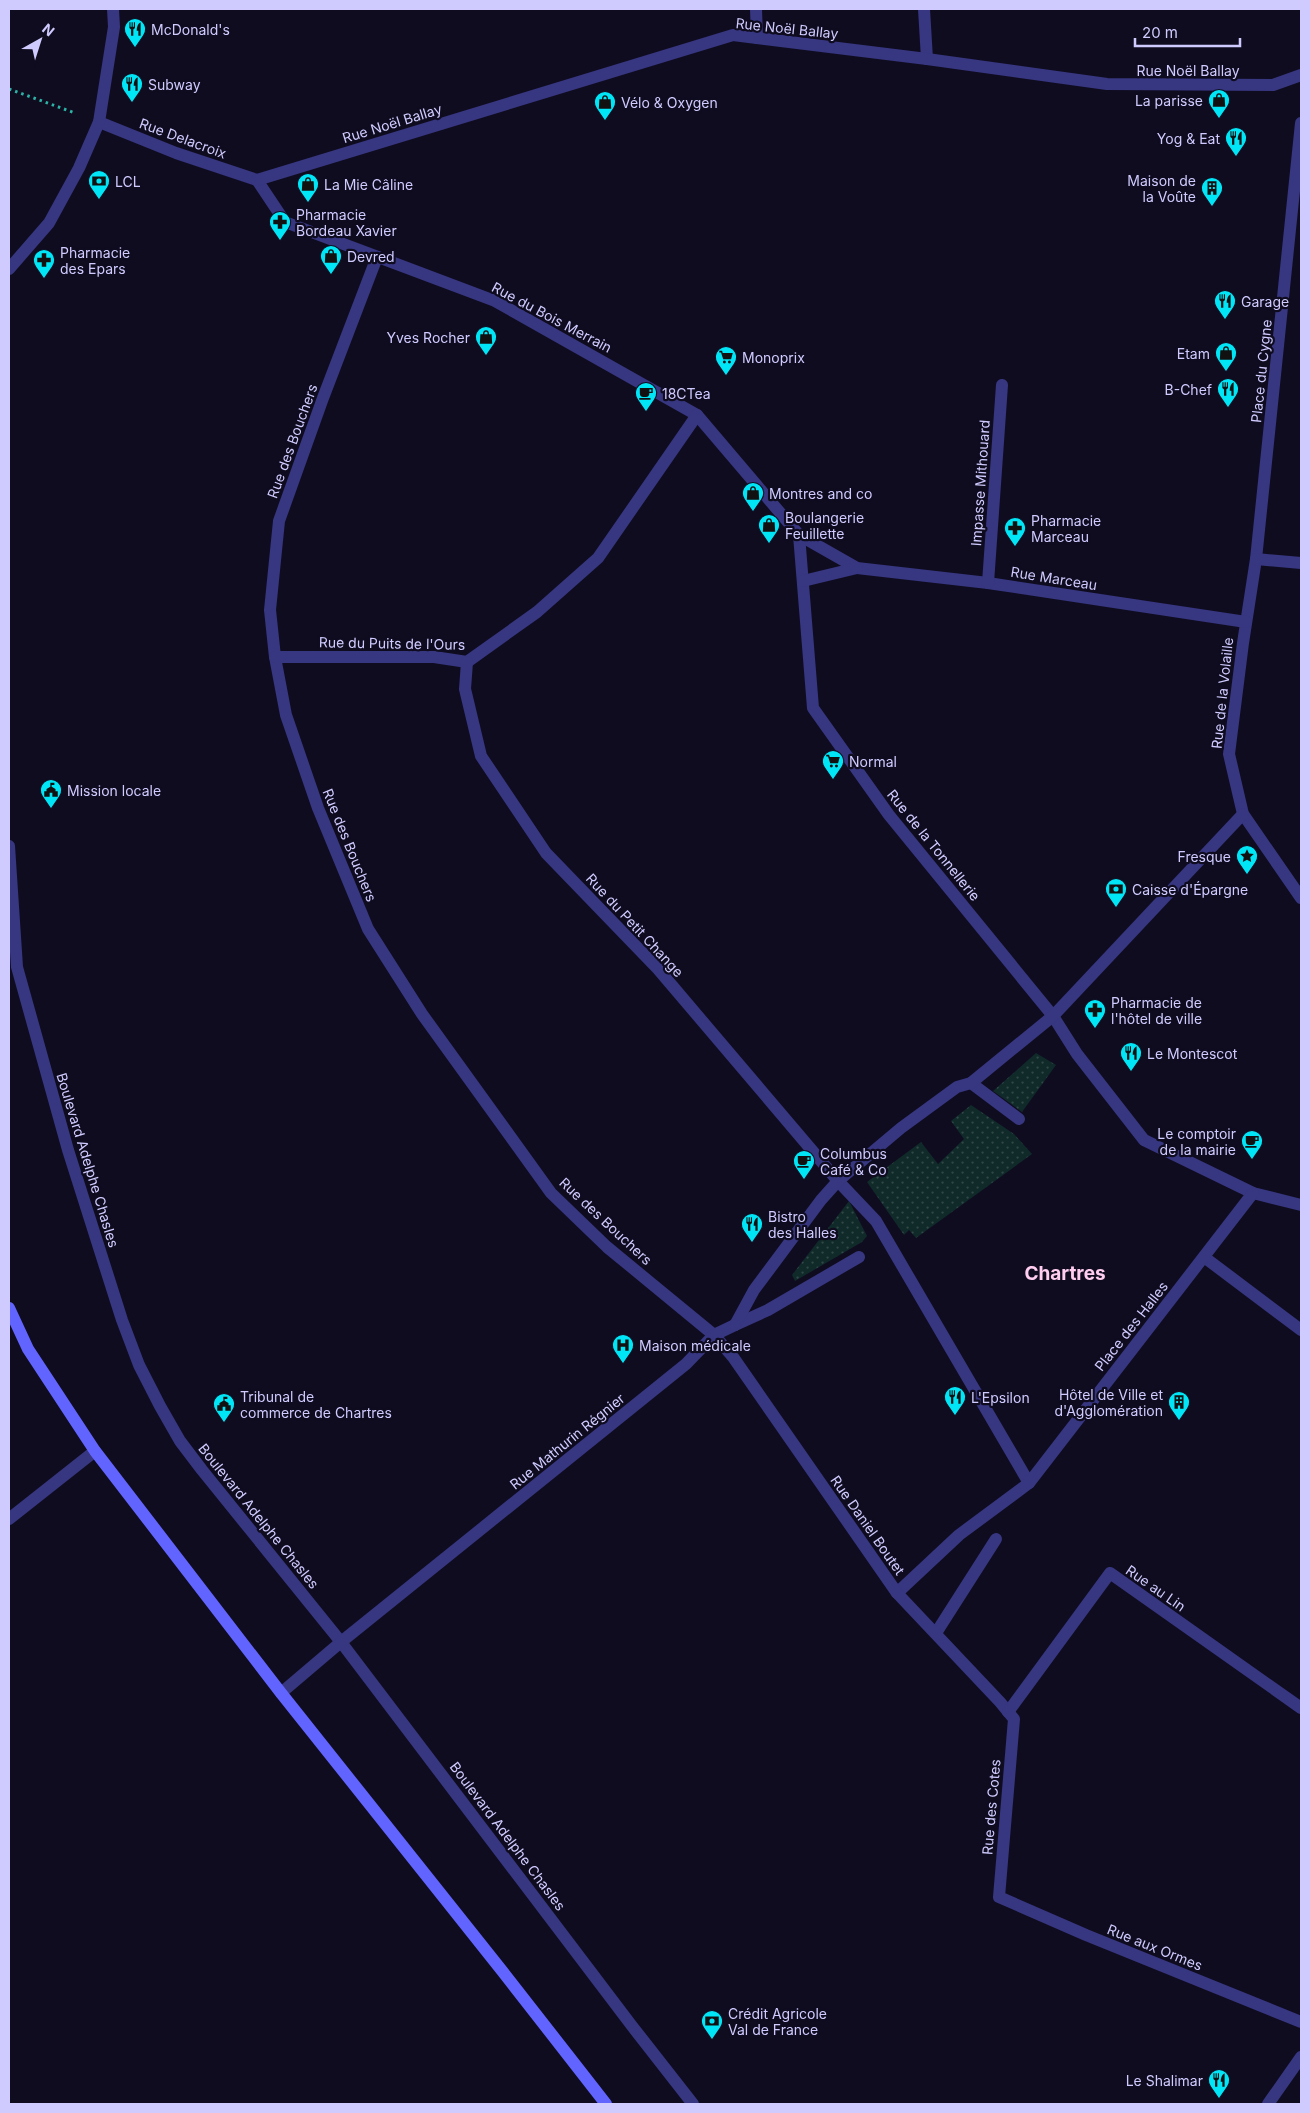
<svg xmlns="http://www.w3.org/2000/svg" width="1310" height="2113" viewBox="0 0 1310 2113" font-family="Inter,sans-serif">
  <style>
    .grass { fill: url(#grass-dots) }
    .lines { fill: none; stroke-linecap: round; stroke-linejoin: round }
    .path { stroke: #2cb3a5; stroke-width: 3; stroke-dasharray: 2.5 4; stroke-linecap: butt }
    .service { stroke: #373680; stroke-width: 12 }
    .pedestrian { stroke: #373680; stroke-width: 12 }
    .minor { stroke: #373680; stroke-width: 12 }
    .secondary { stroke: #6264ff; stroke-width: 12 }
    .labels { text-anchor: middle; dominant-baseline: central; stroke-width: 4.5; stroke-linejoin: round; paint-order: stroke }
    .street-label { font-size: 14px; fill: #cfcbff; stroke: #0f0c20 }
    .poi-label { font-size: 14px; fill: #cfcbff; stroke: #0f0c20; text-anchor: start }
    .district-label { font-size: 19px; font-weight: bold; fill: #ffcdef; stroke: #0f0c20 }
  </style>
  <defs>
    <pattern id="grass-dots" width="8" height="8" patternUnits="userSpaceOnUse" patternTransform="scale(1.25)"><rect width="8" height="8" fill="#0f2a28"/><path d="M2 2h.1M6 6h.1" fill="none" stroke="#314848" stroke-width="1.8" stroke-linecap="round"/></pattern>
  </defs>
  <rect width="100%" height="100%" fill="#0f0c20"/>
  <g class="grass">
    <polygon points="1036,1053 1056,1065 1022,1112 993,1091"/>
    <polygon points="971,1105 1014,1134 1032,1154 916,1238 909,1230 904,1235 867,1182 921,1142 938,1164 964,1139 951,1121"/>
    <polygon points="849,1201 867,1236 862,1242 795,1281 792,1275"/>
  </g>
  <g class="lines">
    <polyline class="path" points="9,89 75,113"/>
    <g class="service">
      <polyline points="735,1325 768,1310 859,1257"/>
      <polyline points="936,1633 996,1539"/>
    </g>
    <g class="pedestrian">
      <polyline points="756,9 757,38"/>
      <polyline points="924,9 927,59"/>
      <polyline points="99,122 176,153 257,180"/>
      <polyline points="1301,123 1256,559 1243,643 1229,754 1243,814 1301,898"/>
      <polyline points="257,180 285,222 495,301 697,415 799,535 857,568 988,583 1246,622"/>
      <polyline points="257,180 733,35 927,59 1107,84 1273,85 1301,75"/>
      <polyline points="377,257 323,398 279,521 270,610 275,657 286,715 318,808 368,929 422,1014 551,1193 607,1247 714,1335"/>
      <polyline points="9,269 49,223 79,168 99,122 114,27 113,9"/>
      <polyline points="799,535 813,708 889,815 1053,1016 1077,1054 1144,1140 1253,1193 1301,1205"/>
      <polyline points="1256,559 1301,563"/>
      <polyline points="803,581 857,568"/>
      <polyline points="988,583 1002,385"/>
      <polyline points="275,657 434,657 467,662 537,612 598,558 697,415"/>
      <polyline points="467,662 465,689 481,756 546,853 658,969 838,1181 876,1221 1029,1483"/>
      <polyline points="9,846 17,967 68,1150 122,1320 139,1365 160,1406 180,1441 202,1470 341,1642 632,2026 693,2104"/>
      <polyline points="971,1083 1019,1119"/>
      <polyline points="1204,1257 1301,1330"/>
      <polyline points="735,1325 754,1290 821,1200 838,1181 901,1128 957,1087 971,1083 1053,1016 1243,814"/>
      <polyline points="897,1593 959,1535 1029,1483 1253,1193"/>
      <polyline points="1268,2104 1301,2057"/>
    </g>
    <g class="minor">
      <polyline points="714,1335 733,1357 897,1593 1000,1702 1014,1719 999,1897 1086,1935 1301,2022"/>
      <polyline points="9,1519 95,1451"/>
      <polyline points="281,1693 341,1642 686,1364 714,1335 735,1325"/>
      <polyline points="1008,1712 1110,1573 1301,1708"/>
    </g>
    <polyline class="secondary" points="9,1308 28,1349 95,1451 281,1693 503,1972 606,2104"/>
  </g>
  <defs>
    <g id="restaurant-pin" transform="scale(1.125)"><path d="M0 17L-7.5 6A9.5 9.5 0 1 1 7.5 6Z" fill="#00e6f6" stroke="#0f0c20"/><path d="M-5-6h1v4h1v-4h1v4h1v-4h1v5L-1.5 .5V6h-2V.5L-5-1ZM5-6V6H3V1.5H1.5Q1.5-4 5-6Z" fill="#111"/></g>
    <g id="shop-pin" transform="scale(1.125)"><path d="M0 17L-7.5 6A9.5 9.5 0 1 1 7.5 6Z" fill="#00e6f6" stroke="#0f0c20"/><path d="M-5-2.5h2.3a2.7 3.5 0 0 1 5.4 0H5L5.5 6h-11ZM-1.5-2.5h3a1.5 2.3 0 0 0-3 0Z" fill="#111"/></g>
    <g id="bank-pin" transform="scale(1.125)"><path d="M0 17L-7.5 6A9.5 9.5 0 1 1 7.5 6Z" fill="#00e6f6" stroke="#0f0c20"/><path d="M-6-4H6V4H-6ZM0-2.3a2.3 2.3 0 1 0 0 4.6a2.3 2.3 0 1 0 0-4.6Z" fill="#111"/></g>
    <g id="building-pin" transform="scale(1.125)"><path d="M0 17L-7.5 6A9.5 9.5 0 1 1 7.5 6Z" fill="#00e6f6" stroke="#0f0c20"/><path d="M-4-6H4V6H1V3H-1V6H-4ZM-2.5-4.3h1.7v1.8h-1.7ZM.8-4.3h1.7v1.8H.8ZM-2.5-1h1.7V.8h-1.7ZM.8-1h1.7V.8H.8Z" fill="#111"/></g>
    <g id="pharmacy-pin" transform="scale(1.125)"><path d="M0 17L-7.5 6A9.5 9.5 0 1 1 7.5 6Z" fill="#00e6f6" stroke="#0f0c20"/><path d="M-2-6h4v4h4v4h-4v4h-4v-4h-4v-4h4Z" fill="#111"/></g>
    <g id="supermarket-pin" transform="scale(1.125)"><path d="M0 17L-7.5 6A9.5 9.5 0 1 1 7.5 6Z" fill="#00e6f6" stroke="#0f0c20"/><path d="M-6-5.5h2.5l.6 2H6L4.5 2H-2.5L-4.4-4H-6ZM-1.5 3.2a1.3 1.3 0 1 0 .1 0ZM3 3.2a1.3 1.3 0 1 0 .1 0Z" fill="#111"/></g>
    <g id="cafe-pin" transform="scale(1.125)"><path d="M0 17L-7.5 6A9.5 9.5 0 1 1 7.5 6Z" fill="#00e6f6" stroke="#0f0c20"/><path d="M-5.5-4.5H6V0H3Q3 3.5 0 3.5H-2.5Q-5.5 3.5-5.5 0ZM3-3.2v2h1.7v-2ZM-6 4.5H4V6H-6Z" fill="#111"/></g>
    <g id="civic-pin" transform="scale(1.125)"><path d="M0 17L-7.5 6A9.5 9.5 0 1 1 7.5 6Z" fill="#00e6f6" stroke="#0f0c20"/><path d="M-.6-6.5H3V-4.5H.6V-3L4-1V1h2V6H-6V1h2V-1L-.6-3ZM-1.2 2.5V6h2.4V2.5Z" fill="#111"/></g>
    <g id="sight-pin" transform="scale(1.125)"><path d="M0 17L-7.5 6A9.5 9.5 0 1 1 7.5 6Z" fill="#00e6f6" stroke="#0f0c20"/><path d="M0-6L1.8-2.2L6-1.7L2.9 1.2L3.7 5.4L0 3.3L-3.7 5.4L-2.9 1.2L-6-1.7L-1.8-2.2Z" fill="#111"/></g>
    <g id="hospital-pin" transform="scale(1.125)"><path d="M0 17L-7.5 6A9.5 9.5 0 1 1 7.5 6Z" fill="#00e6f6" stroke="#0f0c20"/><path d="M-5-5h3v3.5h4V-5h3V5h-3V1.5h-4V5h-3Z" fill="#111"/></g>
  </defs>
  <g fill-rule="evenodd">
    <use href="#restaurant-pin" x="135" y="29"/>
    <use href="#restaurant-pin" x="132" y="84"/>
    <use href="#shop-pin" x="1219" y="100"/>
    <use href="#shop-pin" x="605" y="102"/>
    <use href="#restaurant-pin" x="1236" y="138"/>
    <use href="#bank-pin" x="99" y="181"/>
    <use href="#shop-pin" x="308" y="184"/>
    <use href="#building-pin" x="1212" y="188"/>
    <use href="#pharmacy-pin" x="280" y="222"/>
    <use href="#shop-pin" x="331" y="256"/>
    <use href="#pharmacy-pin" x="44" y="260"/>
    <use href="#restaurant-pin" x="1225" y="301"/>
    <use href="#shop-pin" x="486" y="337"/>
    <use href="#shop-pin" x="1226" y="353"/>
    <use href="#supermarket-pin" x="726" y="357"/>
    <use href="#restaurant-pin" x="1228" y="389"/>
    <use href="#cafe-pin" x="646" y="393"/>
    <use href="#shop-pin" x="753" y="493"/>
    <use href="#shop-pin" x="769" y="525"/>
    <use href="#pharmacy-pin" x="1015" y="528"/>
    <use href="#supermarket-pin" x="833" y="761"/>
    <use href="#civic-pin" x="51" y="790"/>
    <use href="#sight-pin" x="1247" y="856"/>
    <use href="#bank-pin" x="1116" y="889"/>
    <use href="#pharmacy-pin" x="1095" y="1010"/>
    <use href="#restaurant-pin" x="1131" y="1053"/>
    <use href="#cafe-pin" x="1252" y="1141"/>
    <use href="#cafe-pin" x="804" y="1161"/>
    <use href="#restaurant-pin" x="752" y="1224"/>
    <use href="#hospital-pin" x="623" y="1345"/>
    <use href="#restaurant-pin" x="955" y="1397"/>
    <use href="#building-pin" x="1179" y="1402"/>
    <use href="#civic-pin" x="224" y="1404"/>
    <use href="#bank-pin" x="712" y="2021"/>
    <use href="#restaurant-pin" x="1219" y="2080"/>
  </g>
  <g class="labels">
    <g class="street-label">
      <text transform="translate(787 28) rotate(6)">Rue Noël Ballay</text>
      <text x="1188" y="70">Rue Noël Ballay</text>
      <text transform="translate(392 123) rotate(-17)">Rue Noël Ballay</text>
      <text transform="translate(183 138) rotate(20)">Rue Delacroix</text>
      <text transform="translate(552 317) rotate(28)">Rue du Bois Merrain</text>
      <text transform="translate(1261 371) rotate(-84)">Place du Cygne</text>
      <text transform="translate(292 441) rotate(-70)">Rue des Bouchers</text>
      <text transform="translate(980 483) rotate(-86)">Impasse Mithouard</text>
      <text transform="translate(1054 578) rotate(9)">Rue Marceau</text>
      <text transform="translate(392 643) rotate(1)">Rue du Puits de l'Ours</text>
      <text transform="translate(1222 693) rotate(-84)">Rue de la Volaille</text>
      <text transform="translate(350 845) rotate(68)">Rue des Bouchers</text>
      <text transform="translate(934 845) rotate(51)">Rue de la Tonnellerie</text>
      <text transform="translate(635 925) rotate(47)">Rue du Petit Change</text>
      <text transform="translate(88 1160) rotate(73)">Boulevard Adelphe Chasles</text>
      <text transform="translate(606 1221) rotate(43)">Rue des Bouchers</text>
      <text transform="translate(1131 1326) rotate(-52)">Place des Halles</text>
      <text transform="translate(567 1441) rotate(-39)">Rue Mathurin Régnier</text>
      <text transform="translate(259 1516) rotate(51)">Boulevard Adelphe Chasles</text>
      <text transform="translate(868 1525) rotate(55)">Rue Daniel Boutet</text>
      <text transform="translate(1156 1588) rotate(35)">Rue au Lin</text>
      <text transform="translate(991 1807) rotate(-85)">Rue des Cotes</text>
      <text transform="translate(508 1836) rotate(53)">Boulevard Adelphe Chasles</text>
      <text transform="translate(1155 1947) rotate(22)">Rue aux Ormes</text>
    </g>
    <g class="poi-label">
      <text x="151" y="29">McDonald's</text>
      <text x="148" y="84">Subway</text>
      <text x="1203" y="100" text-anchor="end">La parisse</text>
      <text x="621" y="102">Vélo &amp; Oxygen</text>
      <text x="1220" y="138" text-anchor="end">Yog &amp; Eat</text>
      <text x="1196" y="180" text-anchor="end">Maison de<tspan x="1196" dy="16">la Voûte</tspan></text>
      <text x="115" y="181">LCL</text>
      <text x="324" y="184">La Mie Câline</text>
      <text x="296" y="214">Pharmacie<tspan x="296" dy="16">Bordeau Xavier</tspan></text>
      <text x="60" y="252">Pharmacie<tspan x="60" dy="16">des Epars</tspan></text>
      <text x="347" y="256">Devred</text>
      <text x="1241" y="301">Garage</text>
      <text x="470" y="337" text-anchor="end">Yves Rocher</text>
      <text x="1210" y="353" text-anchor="end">Etam</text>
      <text x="742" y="357">Monoprix</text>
      <text x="1212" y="389" text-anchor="end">B-Chef</text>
      <text x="662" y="393">18CTea</text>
      <text x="769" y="493">Montres and co</text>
      <text x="785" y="517">Boulangerie<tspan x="785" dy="16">Feuillette</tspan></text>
      <text x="1031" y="520">Pharmacie<tspan x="1031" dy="16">Marceau</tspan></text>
      <text x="849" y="761">Normal</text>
      <text x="67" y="790">Mission locale</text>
      <text x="1231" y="856" text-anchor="end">Fresque</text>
      <text x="1132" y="889">Caisse d'Épargne</text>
      <text x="1111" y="1002">Pharmacie de<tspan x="1111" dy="16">l'hôtel de ville</tspan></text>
      <text x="1147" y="1053">Le Montescot</text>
      <text x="1236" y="1133" text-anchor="end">Le comptoir<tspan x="1236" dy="16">de la mairie</tspan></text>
      <text x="820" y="1153">Columbus<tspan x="820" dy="16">Café &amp; Co</tspan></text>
      <text x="768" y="1216">Bistro<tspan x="768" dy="16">des Halles</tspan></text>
      <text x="639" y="1345">Maison médicale</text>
      <text x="1163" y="1394" text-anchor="end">Hôtel de Ville et<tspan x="1163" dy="16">d'Agglomération</tspan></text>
      <text x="240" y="1396">Tribunal de<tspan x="240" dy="16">commerce de Chartres</tspan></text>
      <text x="971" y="1397">L'Epsilon</text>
      <text x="728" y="2013">Crédit Agricole<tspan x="728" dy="16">Val de France</tspan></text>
      <text x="1203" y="2080" text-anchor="end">Le Shalimar</text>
    </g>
    <g class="district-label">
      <text x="1065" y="1273">Chartres</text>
    </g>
  </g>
  <rect width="1310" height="2113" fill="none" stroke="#cfcbff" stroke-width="20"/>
  <g transform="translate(40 40) rotate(39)" stroke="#0f0c20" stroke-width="4" paint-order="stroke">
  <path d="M0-4L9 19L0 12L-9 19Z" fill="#cfcbff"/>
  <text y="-8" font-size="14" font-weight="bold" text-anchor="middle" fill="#cfcbff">N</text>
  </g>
  <path d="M1135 38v8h105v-8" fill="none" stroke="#cfcbff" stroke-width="2.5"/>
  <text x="1142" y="38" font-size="15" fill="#cfcbff" stroke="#0f0c20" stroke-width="4" paint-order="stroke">20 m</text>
</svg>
